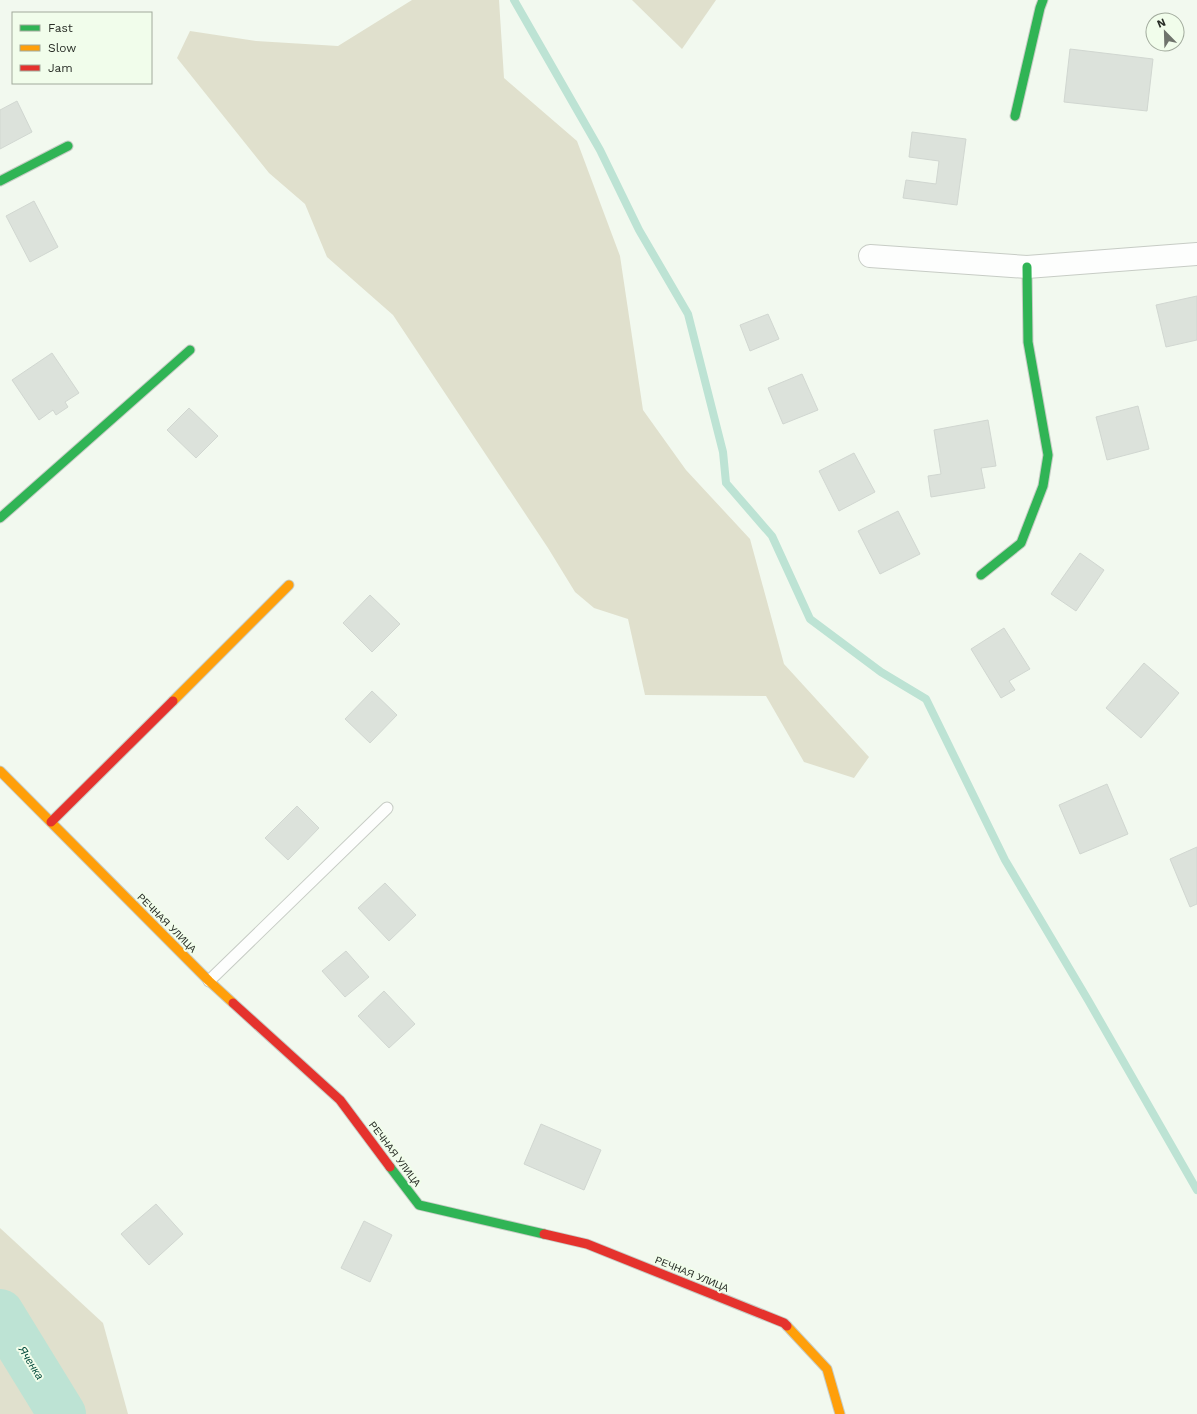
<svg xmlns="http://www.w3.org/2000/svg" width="1197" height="1414" viewBox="0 0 1197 1414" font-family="'Work Sans',sans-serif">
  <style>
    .green { fill: #e0e0cd }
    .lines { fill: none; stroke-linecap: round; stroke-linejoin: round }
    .stream { stroke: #bde3d4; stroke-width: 8 }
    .river { stroke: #bde3d4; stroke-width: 48 }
    .building { fill: #dce2db; stroke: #d1d7d1 }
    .lane-casing { stroke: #c7ccc5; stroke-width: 13 }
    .street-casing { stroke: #c7ccc5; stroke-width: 24 }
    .fast-casing { stroke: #c7ccc5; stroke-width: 11 }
    .slow-casing { stroke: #c7ccc5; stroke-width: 11 }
    .jam-casing { stroke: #c7ccc5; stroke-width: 11 }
    .lane { stroke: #fdfefd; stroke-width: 11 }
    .street { stroke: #fdfefd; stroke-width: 22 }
    .fast { stroke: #30b455; stroke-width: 9 }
    .slow { stroke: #ff9f0a; stroke-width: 9 }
    .jam { stroke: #e5322d; stroke-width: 9 }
    .labels { text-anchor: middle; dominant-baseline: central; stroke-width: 4; stroke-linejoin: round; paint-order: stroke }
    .street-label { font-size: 10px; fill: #282d26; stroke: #f1fdeb }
    .water-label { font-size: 11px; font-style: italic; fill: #00483a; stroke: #f1fdeb }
  </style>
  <rect width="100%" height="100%" fill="#f2f9ef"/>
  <g class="green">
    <polygon points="412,0 499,0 504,78 577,141 620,256 643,410 686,470 750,539 784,664 869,757 854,778 804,762 766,696 645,695 628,619 594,608 575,592 548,548 393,315 327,257 305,204 269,173 177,58 190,31 256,41 338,46"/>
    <polygon points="632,0 716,0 682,49"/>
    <polygon points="0,1228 103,1323 128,1414 0,1414"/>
  </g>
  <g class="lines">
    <polyline class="stream" points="514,0 600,150 639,230 688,314 723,452 726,483 772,536 810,619 881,672 926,699 1005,860 1088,1000 1197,1190"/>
    <polyline class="river" points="0,1313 62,1414"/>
  </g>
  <g class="building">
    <polygon points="1070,49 1153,59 1147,111 1064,102"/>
    <polygon points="17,101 32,132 0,149 0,110"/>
    <polygon points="912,132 966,139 957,205 903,198 906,180 936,184 939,161 909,157"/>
    <polygon points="34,201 58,247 30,262 6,216"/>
    <polygon points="1197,296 1197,340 1166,347 1156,305"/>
    <polygon points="768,314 779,339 750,351 740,325"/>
    <polygon points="52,353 79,393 65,402 68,407 56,415 53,410 39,420 12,380"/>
    <polygon points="802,374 818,410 783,424 768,388"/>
    <polygon points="1138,406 1149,449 1107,460 1096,417"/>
    <polygon points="189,408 218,436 196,458 167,430"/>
    <polygon points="988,420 996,466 981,468 985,488 931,497 928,476 941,474 934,430"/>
    <polygon points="854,453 875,492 839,511 819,471"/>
    <polygon points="898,511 920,554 880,574 858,531"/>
    <polygon points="1080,553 1104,570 1076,611 1051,594"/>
    <polygon points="370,595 400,624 372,652 343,623"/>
    <polygon points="1004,628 1030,669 1009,681 1015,690 1001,698 971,649"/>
    <polygon points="1144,663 1179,693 1141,738 1106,708"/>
    <polygon points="372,691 397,715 370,743 345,719"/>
    <polygon points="1107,784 1128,834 1080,854 1059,805"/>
    <polygon points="297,806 319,828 288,860 265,838"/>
    <polygon points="1197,847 1197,904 1190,907 1170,859"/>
    <polygon points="385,883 416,915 389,941 358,908"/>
    <polygon points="346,951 369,977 345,997 322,971"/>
    <polygon points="384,991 415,1024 389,1048 358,1016"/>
    <polygon points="541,1124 601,1150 584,1190 524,1164"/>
    <polygon points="156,1204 183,1234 149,1265 121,1234"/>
    <polygon points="364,1221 392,1235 370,1282 341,1268"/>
  </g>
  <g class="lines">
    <g class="lane-casing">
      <polyline id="lane" points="209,981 387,808"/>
    </g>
    <g class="street-casing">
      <polyline id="street" points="870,256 1027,267 1197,254"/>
    </g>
    <g class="fast-casing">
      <g id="fast">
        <polyline points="1015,116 1040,8 1043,0"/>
        <polyline points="0,181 68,146"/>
        <polyline points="0,518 190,350"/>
        <polyline points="981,575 1021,543 1043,486 1048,455 1028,342 1027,267"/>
        <polyline points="390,1167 419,1205 544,1234"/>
      </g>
    </g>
    <g class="slow-casing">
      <g id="slow">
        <polyline points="173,701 289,585"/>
        <polyline points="0,771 209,981 233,1003"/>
        <polyline points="787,1326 827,1369 840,1414"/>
      </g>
    </g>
    <g class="jam-casing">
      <g id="jam">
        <polyline points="51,822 173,701"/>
        <polyline points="233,1003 340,1100 390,1167"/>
        <polyline points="544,1234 587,1244 784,1323 787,1326"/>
      </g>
    </g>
    <use href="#lane" class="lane"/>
    <use href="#street" class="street"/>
    <use href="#fast" class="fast"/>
    <use href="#slow" class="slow"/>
    <use href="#jam" class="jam"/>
  </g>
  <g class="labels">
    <g class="street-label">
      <text transform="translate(167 923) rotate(45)">РЕЧНАЯ УЛИЦА</text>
      <text transform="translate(395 1154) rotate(53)">РЕЧНАЯ УЛИЦА</text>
      <text transform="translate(692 1274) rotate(22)">РЕЧНАЯ УЛИЦА</text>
    </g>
    <g class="water-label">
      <text transform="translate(31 1363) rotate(58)">Яченка</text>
    </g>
  </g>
  <rect x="12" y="12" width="140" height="72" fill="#f1fdeb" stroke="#a1aa9c"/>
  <rect x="20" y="25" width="20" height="6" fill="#30b455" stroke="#a1aa9c"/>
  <text x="48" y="32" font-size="12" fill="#282d26">Fast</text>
  <rect x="20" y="45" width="20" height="6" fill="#ff9f0a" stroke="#a1aa9c"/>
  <text x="48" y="52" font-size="12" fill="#282d26">Slow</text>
  <rect x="20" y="65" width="20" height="6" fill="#e5322d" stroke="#a1aa9c"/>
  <text x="48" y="72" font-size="12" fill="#282d26">Jam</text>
  <g transform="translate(1165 32) rotate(337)"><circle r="19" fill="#f1fdeb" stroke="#a1aa9c"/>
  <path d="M0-3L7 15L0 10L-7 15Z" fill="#6f746c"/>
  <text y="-6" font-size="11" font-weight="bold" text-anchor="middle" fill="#282d26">N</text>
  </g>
</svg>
